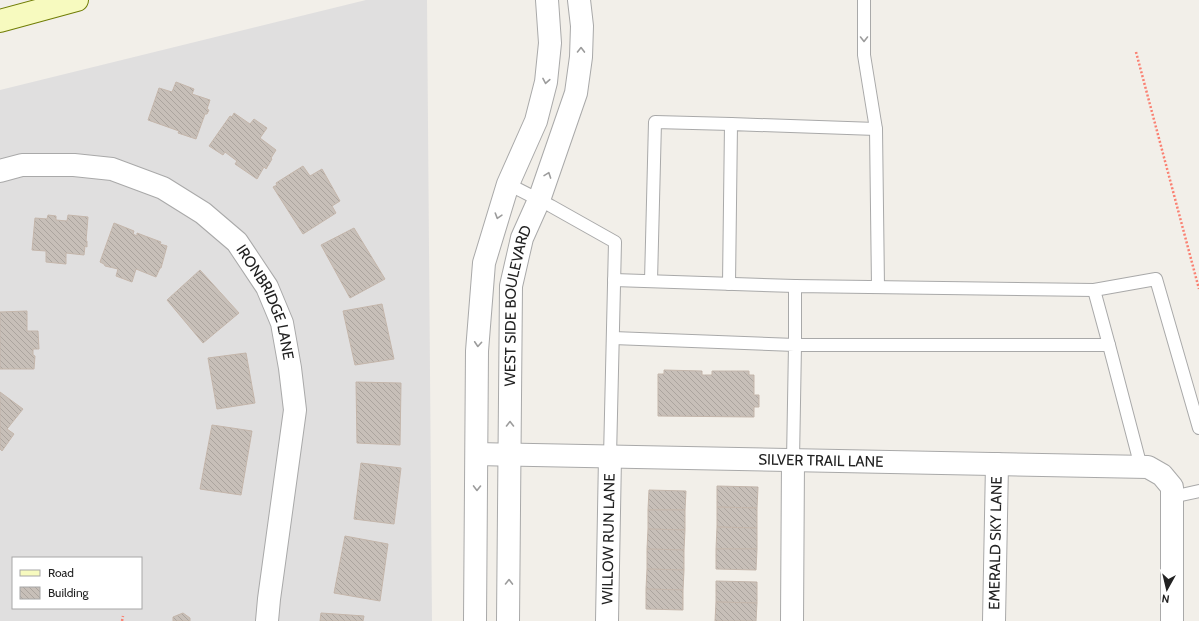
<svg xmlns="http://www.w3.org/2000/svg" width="1199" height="621" viewBox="0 0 1199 621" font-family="Cabin,sans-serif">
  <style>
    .residential { fill: #e0dfdf; fill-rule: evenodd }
    .building { fill: url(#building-back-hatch); stroke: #c4b6ab }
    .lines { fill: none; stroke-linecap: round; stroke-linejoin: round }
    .service-casing { stroke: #a9a9a9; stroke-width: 14 }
    .minor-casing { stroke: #a9a9a9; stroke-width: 24 }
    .secondary-casing { stroke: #707d05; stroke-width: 24 }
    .path { stroke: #fa8072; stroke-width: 2.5; stroke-dasharray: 2 2; stroke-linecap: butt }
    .service { stroke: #fff; stroke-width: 12 }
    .minor { stroke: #fff; stroke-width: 22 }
    .secondary { stroke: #f7fabf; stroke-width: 22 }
    .oneway { stroke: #9c9c9c }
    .labels { text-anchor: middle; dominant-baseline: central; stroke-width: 3; stroke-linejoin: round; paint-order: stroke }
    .street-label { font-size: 15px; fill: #222; stroke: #fff }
  </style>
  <defs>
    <pattern id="building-back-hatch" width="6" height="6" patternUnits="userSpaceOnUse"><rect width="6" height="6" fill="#c7bfb8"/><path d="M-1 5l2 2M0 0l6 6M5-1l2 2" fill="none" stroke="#aba49e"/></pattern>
  </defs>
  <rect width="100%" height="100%" fill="#f2efe9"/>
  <path class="residential" d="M366,0H427L432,621H0V90ZM13,558H141V608H13Z"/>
  <g class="building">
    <polygon points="176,82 194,89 192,94 210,100 207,109 209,110 207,114 205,114 196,139 178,133 179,131 148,120 159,88 172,92"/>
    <polygon points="234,113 250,124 254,119 267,128 260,138 276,150 271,158 272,159 266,169 264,167 257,179 235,164 237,161 225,152 223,155 209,146 230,116 232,117"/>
    <polygon points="303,166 310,176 322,169 340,201 332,206 336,213 303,234 273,187 277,185 276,183"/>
    <polygon points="48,215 56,216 56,220 67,221 68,215 88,217 86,241 87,241 87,247 85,246 84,255 66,253 66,264 46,262 46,251 32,250 35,218 47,219"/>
    <polygon points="114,223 134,231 133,234 137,236 137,233 161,242 160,244 167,246 161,268 160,268 156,277 136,269 132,282 116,276 118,269 105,266 104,264 100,262"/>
    <polygon points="354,228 385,279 350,298 321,245"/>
    <polygon points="200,270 239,313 203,343 167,300"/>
    <polygon points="382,304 394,359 355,365 343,311"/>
    <polygon points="27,311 27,331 38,331 39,349 33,349 33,355 35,356 34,369 0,369 0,312"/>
    <polygon points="246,353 255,403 217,409 208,358"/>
    <polygon points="664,370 702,371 702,375 712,375 712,371 749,371 749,375 754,375 754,395 759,395 759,407 754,407 754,417 658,416 658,374 664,374"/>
    <polygon points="356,382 401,383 400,445 357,443"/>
    <polygon points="0,392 23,409 7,429 14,434 2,451 0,449"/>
    <polygon points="212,425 252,431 241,495 200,489"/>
    <polygon points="361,463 401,468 394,524 354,519"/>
    <polygon points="717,486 758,487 757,508 717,507"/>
    <polygon points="649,490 686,491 685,510 648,510"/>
    <polygon points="717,507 757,508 757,528 717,527"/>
    <polygon points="648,510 685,510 685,530 648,529"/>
    <polygon points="717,527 757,528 757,549 716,549"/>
    <polygon points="648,529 685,530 684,550 647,549"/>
    <polygon points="345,536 388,544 380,601 334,593"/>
    <polygon points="647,549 684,550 684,570 647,569"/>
    <polygon points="716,549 757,549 756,570 716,569"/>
    <polygon points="647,569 684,570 683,590 646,589"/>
    <polygon points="716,581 757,582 757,603 716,602"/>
    <polygon points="646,589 683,590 683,610 646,609"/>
    <polygon points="716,602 757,603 756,621 715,621"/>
    <polygon points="183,613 190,618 190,621 173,621 173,617"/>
    <polygon points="321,613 364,616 363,621 320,621"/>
  </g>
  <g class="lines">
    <g class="service-casing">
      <g id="service">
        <polyline points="864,0 864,55 876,129 878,287"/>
        <polyline points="508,184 551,206 615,242 610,457"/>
        <polyline points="614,280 795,286"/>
        <polyline points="651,281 655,122 731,124"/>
        <polyline points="729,284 731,124 876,129"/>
        <polyline points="1094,290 1109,345"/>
        <polyline points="613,338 795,345 793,460"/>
        <polyline points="1141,467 1109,345 795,345 795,286 1094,290 1156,279 1199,428"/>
        <polyline points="1172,497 1199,491"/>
      </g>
    </g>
    <g class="minor-casing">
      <g id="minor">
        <path id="s1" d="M0,171L22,165H74L112,169L163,188L203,213L237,242L267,287L282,323L290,368L295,410L269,599L267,621"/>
        <path id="s2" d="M477,454L1148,467L1162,475L1172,487V621"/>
        <polyline points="475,621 477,351 484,263 508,184 536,121 546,82 550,43 547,0"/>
        <path id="s3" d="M508,621L511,286L522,238L539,200L576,93L581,57L582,26L579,0"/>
        <path id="s4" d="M607,621L610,457"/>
        <polyline points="792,621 793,460"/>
        <path id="s5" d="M994,621L997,464"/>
      </g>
    </g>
    <g class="secondary-casing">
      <polyline id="secondary" points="0,21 77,0"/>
    </g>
    <g class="path">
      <polyline points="1136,52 1199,289"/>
      <polyline points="122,621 123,616"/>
    </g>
    <use href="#service" class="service"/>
    <use href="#minor" class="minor"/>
    <use href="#secondary" class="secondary"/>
  </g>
  <defs><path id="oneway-chevron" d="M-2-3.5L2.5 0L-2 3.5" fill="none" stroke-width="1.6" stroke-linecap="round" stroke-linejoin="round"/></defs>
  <g class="oneway">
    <use href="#oneway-chevron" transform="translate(864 39) rotate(90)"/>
    <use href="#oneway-chevron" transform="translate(581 50) rotate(-89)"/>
    <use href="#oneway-chevron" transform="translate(546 81) rotate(100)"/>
    <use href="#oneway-chevron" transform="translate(548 175) rotate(-70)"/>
    <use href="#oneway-chevron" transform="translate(498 216) rotate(107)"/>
    <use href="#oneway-chevron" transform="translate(478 344) rotate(94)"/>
    <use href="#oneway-chevron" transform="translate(510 424) rotate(-90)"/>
    <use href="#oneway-chevron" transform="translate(477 488) rotate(91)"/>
    <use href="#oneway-chevron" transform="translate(509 582) rotate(-89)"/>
  </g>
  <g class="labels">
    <g class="street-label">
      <text stroke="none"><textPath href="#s1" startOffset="327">IRONBRIDGE LANE</textPath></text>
      <text stroke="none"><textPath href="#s3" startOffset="316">WEST SIDE BOULEVARD</textPath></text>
      <text stroke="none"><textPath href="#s2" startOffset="344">SILVER TRAIL LANE</textPath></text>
      <text stroke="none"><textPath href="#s4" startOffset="82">WILLOW RUN LANE</textPath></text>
      <text stroke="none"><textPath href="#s5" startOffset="78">EMERALD SKY LANE</textPath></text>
    </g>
  </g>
  <rect x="12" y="557" width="130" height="52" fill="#ffffff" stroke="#a7a7a7"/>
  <rect x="20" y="570" width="20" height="6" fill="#f7fabf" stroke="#a7a7a7"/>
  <text x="48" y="577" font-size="12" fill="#222222">Road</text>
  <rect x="20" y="587" width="20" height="12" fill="url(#building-back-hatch)" stroke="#a7a7a7"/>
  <text x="48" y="597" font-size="12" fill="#222222">Building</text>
  <g transform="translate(1167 589) rotate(188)" stroke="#ffffff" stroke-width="3" paint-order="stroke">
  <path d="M0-3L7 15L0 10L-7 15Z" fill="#222222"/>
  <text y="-6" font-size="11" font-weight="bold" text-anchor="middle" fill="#222222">N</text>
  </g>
</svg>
